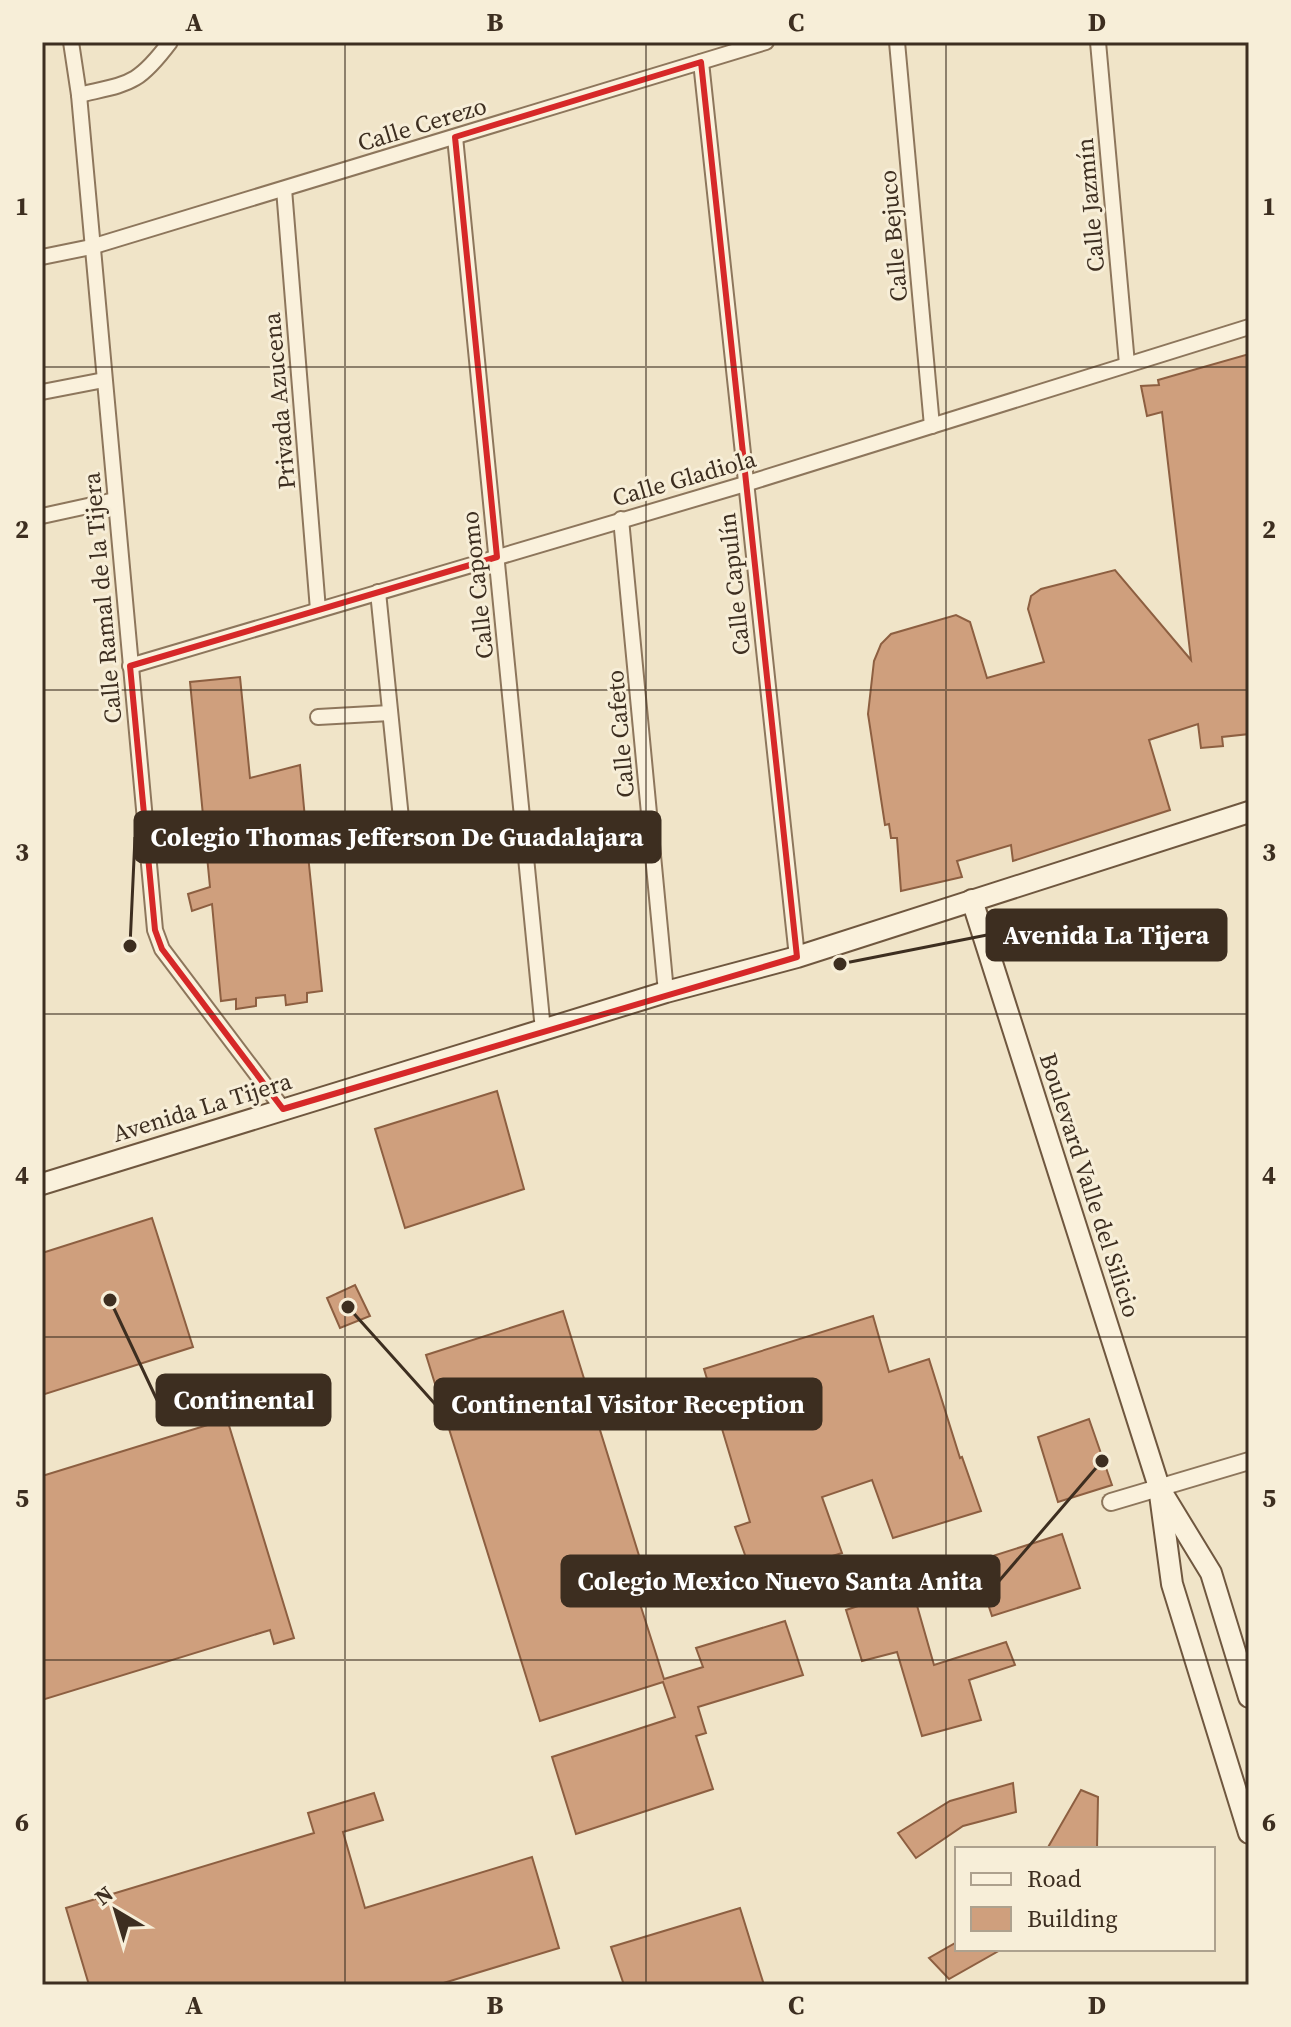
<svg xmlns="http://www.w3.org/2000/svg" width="1291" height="2027" viewBox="0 0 1291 2027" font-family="'Source Serif 4',serif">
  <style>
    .building { fill: #cf9f7d; stroke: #8d5f41; stroke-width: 2 }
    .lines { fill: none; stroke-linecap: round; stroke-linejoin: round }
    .minor-casing { stroke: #8d765c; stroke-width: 18 }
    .tertiary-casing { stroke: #8d765c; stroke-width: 20 }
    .secondary-casing { stroke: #6f573f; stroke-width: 24 }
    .minor { stroke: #faf1dc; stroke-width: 14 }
    .tertiary { stroke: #faf1dc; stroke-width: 16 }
    .secondary { stroke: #faf1dc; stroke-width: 20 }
    .marked { fill: none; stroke: #d62828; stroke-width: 6; stroke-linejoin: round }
    .grid { fill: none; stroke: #3d2e20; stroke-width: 2; stroke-opacity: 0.55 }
    .labels { text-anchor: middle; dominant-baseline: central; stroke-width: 6; stroke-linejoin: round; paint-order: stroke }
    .street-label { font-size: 24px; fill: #3d2e20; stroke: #f7eed8 }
    .leader { fill: none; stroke: #3d2e20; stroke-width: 3 }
    .callout-dot { fill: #3d2e20; stroke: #f7eed8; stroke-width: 3 }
    .callout { fill: #3d2e20; stroke: #3d2e20; stroke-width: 3 }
    .callout-label { font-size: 26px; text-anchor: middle; font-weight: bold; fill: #fff }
    .neatline { fill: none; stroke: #3d2e20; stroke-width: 3 }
    .grid-label { font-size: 26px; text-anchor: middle; font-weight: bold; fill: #3d2e20 }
  </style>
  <rect width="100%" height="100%" fill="#f0e4c8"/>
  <g class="building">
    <polygon points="1249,354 1249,734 1222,737 1223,746 1201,748 1198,724 1149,740 1170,810 1013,861 1011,845 957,861 962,877 901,891 897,838 891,838 889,824 885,825 868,714 874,661 881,644 891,634 956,615 970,622 987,678 1044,662 1028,609 1031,596 1041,589 1115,570 1191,660 1162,412 1147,416 1141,386 1159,385 1158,380"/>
    <polygon points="240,677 250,778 300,765 307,840 304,847 308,855 322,991 307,993 307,1002 286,1005 285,995 256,998 256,1006 236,1009 236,999 221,1001 212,904 192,911 188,894 210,887 190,682"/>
    <polygon points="497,1091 524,1189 405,1228 375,1129"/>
    <polygon points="152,1218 193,1347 42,1395 42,1253"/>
    <polygon points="355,1285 370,1316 340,1328 327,1298"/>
    <polygon points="563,1311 646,1578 633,1582 664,1679 703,1667 696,1648 785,1621 803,1675 698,1707 706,1733 696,1736 713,1789 576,1834 552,1757 675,1717 663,1682 540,1721 426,1355"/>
    <polygon points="873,1316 889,1372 929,1359 960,1458 962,1457 981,1511 893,1538 872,1480 822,1497 842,1553 754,1580 735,1527 750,1522 704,1369"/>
    <polygon points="227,1419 294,1638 274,1644 270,1630 42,1700 42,1476"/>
    <polygon points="1089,1419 1112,1485 1058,1502 1038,1437"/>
    <polygon points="1062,1534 1080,1588 992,1616 974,1562"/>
    <polygon points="912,1588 934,1665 1006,1642 1015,1665 969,1680 981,1720 922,1736 897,1652 862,1661 846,1610"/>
    <polygon points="1013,1783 1016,1812 963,1826 916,1858 898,1833 950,1801"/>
    <polygon points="1081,1790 1098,1797 1097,1849 1047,1849"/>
    <polygon points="374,1793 383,1820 343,1832 365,1908 532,1857 559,1948 437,1985 89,1985 66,1908 314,1833 308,1813"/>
    <polygon points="740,1908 764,1985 624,1985 611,1947"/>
    <polygon points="957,1942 957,1949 1002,1949 949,1979 929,1958"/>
  </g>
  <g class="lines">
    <g class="minor-casing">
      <g id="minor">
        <polyline points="71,42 79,95 155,930 162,949 283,1109"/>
        <polyline points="897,42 932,426"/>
        <polyline points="1098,42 1127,364"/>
        <polyline points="701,62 797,957"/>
        <path d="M79,95C129,83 137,86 170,42"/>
        <polyline points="455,137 543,1030"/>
        <polyline points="284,189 318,610"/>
        <polyline points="42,257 91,247 766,42"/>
        <polyline points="42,392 104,380"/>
        <polyline points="42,516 115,500"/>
        <polyline points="621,519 666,992"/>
        <polyline points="378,592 403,838"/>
        <polyline points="130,666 745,484 1249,327"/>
        <polyline points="318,717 390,713"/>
        <polyline points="314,847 522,825"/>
      </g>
    </g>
    <g class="tertiary-casing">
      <polyline id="tertiary" points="1111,1502 1249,1461"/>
    </g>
    <g class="secondary-casing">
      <g id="secondary">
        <polyline points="972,900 1159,1487 1172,1584 1249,1833"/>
        <polyline points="42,1184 666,992 797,957 1249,812"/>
        <polyline points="1164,1496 1211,1573 1249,1697"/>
      </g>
    </g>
    <use href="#minor" class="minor"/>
    <use href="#tertiary" class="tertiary"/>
    <use href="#secondary" class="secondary"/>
  </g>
  <path class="marked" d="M701,62L797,957L283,1109L162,949L155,930L130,666L497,557L455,137Z"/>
  <path class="grid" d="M345,42V1985M646,42V1985M946,42V1985M42,367H1249M42,690H1249M42,1014H1249M42,1337H1249M42,1660H1249"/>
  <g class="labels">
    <g class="street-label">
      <text transform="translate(422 124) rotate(-17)">Calle Cerezo</text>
      <text transform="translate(1090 205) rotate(-95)">Calle Jazmín</text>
      <text transform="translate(893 236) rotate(-95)">Calle Bejuco</text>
      <text transform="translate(279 401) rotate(-95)">Privada Azucena</text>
      <text transform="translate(684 478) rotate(-16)">Calle Gladiola</text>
      <text transform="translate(734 584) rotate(-96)">Calle Capulín</text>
      <text transform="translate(477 585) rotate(-96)">Calle Capomo</text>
      <text transform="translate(102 598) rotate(-95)">Calle Ramal de la Tijera</text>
      <text transform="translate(620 734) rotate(-95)">Calle Cafeto</text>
      <text transform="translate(202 1107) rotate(-17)">Avenida La Tijera</text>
      <text transform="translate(1090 1185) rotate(72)">Boulevard Valle del Silicio</text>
    </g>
  </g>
  <path class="leader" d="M130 946L135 837M840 964L987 935M110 1300L157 1400M348 1307L435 1404M1102 1461L999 1581"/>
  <g class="callout-dot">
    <circle cx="130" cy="946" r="8"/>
    <circle cx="840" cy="964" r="8"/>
    <circle cx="110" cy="1300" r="8"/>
    <circle cx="348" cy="1307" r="8"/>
    <circle cx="1102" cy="1461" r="8"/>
  </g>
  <g class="callout">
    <rect x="135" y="812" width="525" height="50" rx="8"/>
    <rect x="987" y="910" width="239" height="50" rx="8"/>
    <rect x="157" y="1375" width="173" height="50" rx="8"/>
    <rect x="435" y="1379" width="386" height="50" rx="8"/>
    <rect x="562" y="1556" width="437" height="50" rx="8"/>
  </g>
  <g class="callout-label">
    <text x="397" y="846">Colegio Thomas Jefferson De Guadalajara</text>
    <text x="1106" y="944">Avenida La Tijera</text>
    <text x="244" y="1409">Continental</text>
    <text x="628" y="1413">Continental Visitor Reception</text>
    <text x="780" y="1590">Colegio Mexico Nuevo Santa Anita</text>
  </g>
  <rect width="1291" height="2027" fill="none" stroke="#f7eed8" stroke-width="88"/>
  <rect x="955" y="1847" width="260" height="104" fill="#f7eed8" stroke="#ada18e" stroke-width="2"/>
  <rect x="971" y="1873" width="40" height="12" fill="#faf1dc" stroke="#ada18e" stroke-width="2"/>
  <text x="1027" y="1887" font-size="24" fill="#3d2e20">Road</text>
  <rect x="971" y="1907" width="40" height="24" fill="#cf9f7d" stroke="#ada18e" stroke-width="2"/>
  <text x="1027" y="1927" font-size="24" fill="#3d2e20">Building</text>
  <g transform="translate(116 1911) rotate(322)" stroke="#f7eed8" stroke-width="6" paint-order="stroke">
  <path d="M0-6L14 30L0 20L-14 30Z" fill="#3d2e20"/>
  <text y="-12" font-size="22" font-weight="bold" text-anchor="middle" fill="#3d2e20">N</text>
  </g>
  <rect x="44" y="44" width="1203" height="1939" class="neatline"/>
  <g class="grid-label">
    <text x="194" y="31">A</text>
    <text x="495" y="31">B</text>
    <text x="796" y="31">C</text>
    <text x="1097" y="31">D</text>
    <text x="22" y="215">1</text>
    <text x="1269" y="215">1</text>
    <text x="22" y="538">2</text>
    <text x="1269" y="538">2</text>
    <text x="22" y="861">3</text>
    <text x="1269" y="861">3</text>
    <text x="22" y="1184">4</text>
    <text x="1269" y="1184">4</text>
    <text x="22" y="1507">5</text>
    <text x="1269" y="1507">5</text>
    <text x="22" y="1831">6</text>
    <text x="1269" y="1831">6</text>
    <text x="194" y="2014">A</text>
    <text x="495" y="2014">B</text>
    <text x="796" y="2014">C</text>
    <text x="1097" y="2014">D</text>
  </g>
</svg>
